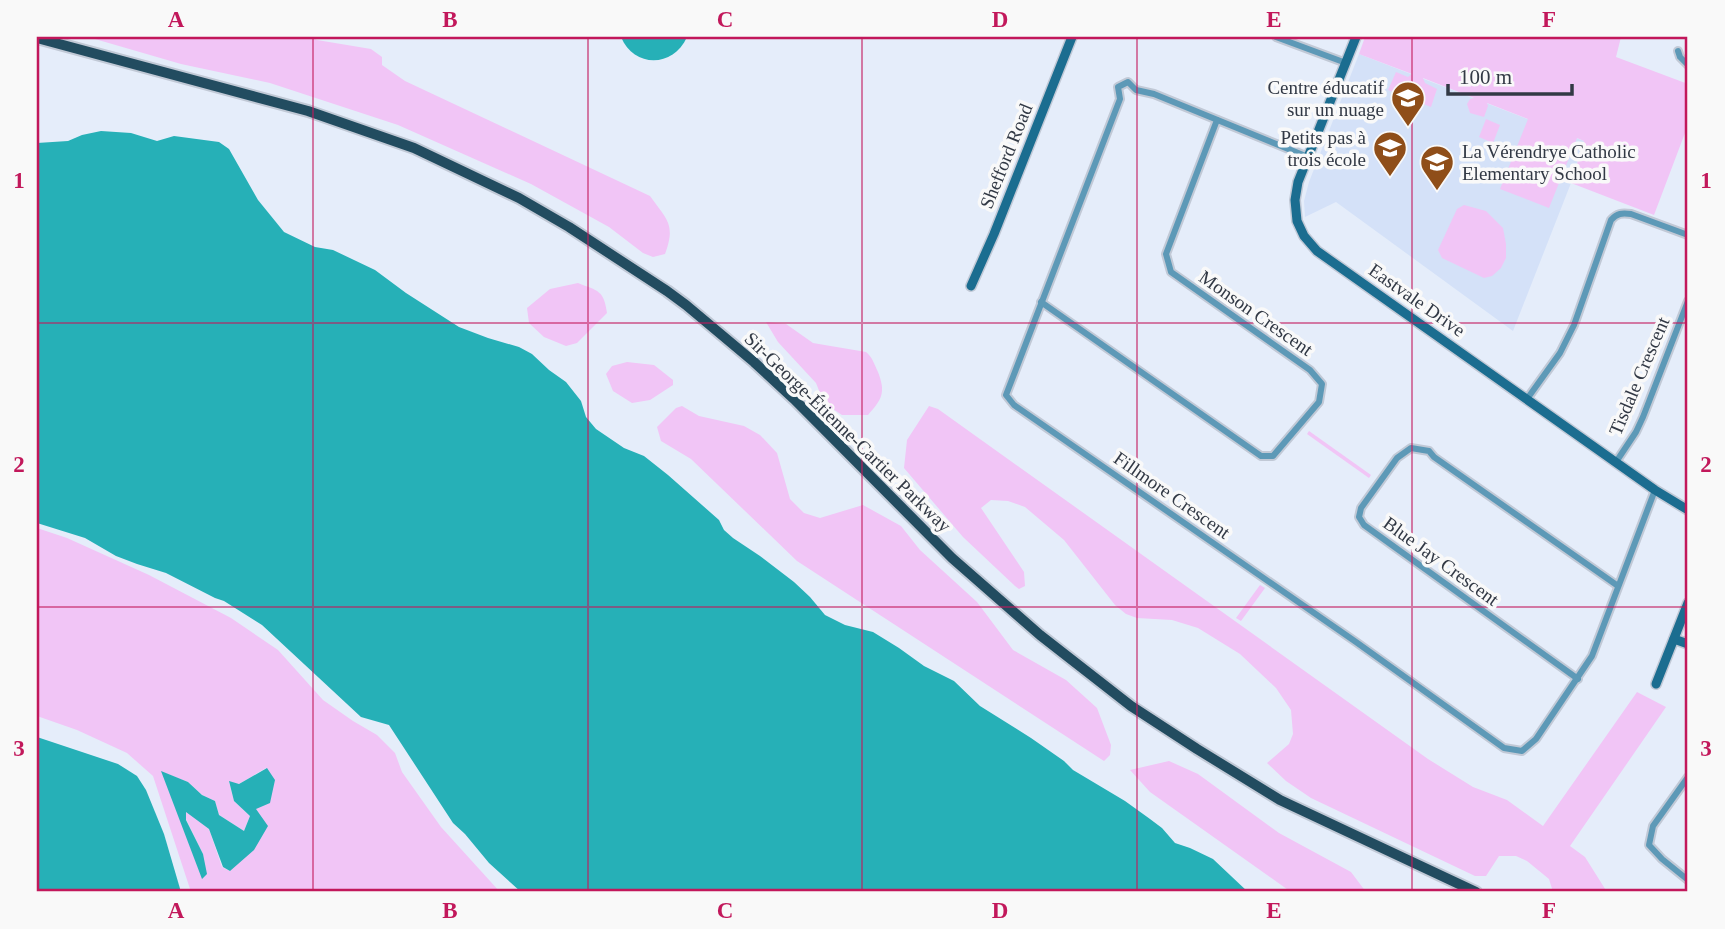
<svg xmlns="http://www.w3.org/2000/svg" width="1725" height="929" viewBox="0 0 1725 929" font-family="'Times New Roman',serif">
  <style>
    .built { fill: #d4e1f8 }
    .green { fill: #f1c5f6; fill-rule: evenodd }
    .water { fill: #26b0b7 }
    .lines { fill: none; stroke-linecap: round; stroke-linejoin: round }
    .street-casing { stroke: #c1c9d6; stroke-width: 10 }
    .secondary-casing { stroke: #c1c9d6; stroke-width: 12 }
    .primary-casing { stroke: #c1c9d6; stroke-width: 14 }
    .street { stroke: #5d99b7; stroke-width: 6 }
    .secondary { stroke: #1b6d90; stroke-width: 9 }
    .primary { stroke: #224c60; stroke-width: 10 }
    .grid { fill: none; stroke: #c2185b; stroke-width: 2; stroke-opacity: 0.55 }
    .labels { text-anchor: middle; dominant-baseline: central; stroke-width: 7; stroke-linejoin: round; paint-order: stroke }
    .poi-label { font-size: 19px; fill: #323945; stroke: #f9f9f9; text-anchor: end }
    .street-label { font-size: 19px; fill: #323945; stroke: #f9f9f9 }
    .neatline { fill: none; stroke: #c2185b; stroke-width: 2.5 }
    .grid-label { font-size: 23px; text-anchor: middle; font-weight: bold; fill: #c2185b }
  </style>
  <rect width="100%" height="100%" fill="#e5edfa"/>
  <polygon class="built" points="1359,54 1584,141 1571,183 1513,331 1336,202 1305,217 1304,201 1309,182"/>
  <g class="green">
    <path d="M88,37H311L317,40L371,49L382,57V65L405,81L650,196C667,220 676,224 665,254L653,257L643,253L609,227L531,184L398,125L270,83L181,64Z"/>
    <polygon points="1365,37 1621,37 1616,57 1688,84 1688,125 1654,215 1571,183 1584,141 1577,138 1549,208 1500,189 1528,119 1487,103 1488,106 1484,117 1470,113 1467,104 1470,99 1474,98 1423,78 1425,83 1437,89 1431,107 1388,90 1396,72 1408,77 1412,74 1359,54"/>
    <polygon points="1486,119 1500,125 1493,143 1479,137"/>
    <polygon points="1464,205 1486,211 1503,228 1506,244 1506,258 1501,268 1492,276 1484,278 1442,258 1438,250 1457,209"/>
    <path d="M578,283C598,291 604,290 607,313L577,343L566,346L544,337L529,323L527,308L550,289Z"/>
    <path d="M766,322L786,324L813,343L866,352C873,358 874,364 878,372C886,393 882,399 868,415H842L824,403L816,383L778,342Z"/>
    <polygon points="627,362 654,365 673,380 673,385 650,400 632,403 613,391 606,374 612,366"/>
    <polygon points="682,406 699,416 744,426 760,435 777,453 790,499 804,513 820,518 863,505 901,526 920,550 977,602 1013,650 1066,680 1097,708 1111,745 1110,755 1104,761 797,561 691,459 661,441 657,427 676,408"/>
    <polygon points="929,406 938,409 1428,759 1473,787 1507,800 1543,826 1637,692 1666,707 1570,846 1585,857 1607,892 1553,892 1549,879 1527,861 1516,856 1499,856 1486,876 1475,876 1311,798 1286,781 1267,763 1289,744 1293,734 1291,710 1276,688 1240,654 1198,628 1172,620 1137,618 1126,614 1115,605 1064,540 1025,507 1008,501 991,500 981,508 1024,572 1025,586 1019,589 1015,586 963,537 904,468 907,440"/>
    <polygon points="1309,431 1371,475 1369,478 1307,434"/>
    <path d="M37,528L67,538L149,575L231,618L278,650L323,700L353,721L377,735L395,753L402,772L441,827L500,892H191L153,776L127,753L77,730L37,716ZM266,768L256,809L230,871L222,867L209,829L186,811V819L203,854L202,878L162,772L188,782L202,795L215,801L219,815L244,831L250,816L234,801L229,782L239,784Z"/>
    <polygon points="1260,585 1265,588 1241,621 1236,618"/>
    <polygon points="1169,761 1198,774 1279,833 1351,872 1366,892 1291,892 1150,792 1130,770"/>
  </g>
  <g class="water">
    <path d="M621,37H687C673,68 634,68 621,37Z"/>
    <polygon points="101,131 131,133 157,141 174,136 219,142 229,149 258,200 284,232 315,247 333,250 375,270 406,293 459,327 488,338 519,347 532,354 549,370 566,382 581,401 586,417 596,429 624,448 644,456 668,475 719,520 724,530 733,538 760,556 794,582 810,597 825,615 845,625 873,632 899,648 924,666 954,681 980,706 1031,738 1064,761 1073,770 1125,801 1150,819 1162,828 1175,843 1190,848 1213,859 1248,892 521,892 489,863 465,834 453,823 389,725 361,717 262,625 224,601 215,598 166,573 137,564 116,556 85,538 37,523 37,143 68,141 82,135"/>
    <polygon points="37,737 118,764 137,776 146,790 164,834 181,892 37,892"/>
    <polygon points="267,768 275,780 270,803 256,809 268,826 254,850 230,871 223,867 209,829 186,812 186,820 203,854 207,874 202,879 161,771 188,782 202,795 215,801 219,815 244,831 250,816 234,801 229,781 239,784"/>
  </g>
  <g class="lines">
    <g class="street-casing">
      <g id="street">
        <polyline points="1276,37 1346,63"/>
        <polyline points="1678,51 1680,57 1688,65"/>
        <polyline points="1308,157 1154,94 1136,90 1128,82 1118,87 1120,99 1006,395 1014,405 1356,642 1504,748 1522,751 1536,739 1592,656 1655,490"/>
        <polyline points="1041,302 1261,456 1273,456 1319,402 1322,384 1310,370 1171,272 1166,254 1217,120"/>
        <path d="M1527,399L1560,353L1574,325L1611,220C1617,213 1622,213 1631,214L1688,235"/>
        <polyline points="1616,462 1636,432 1643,417 1688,301"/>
        <polyline points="1578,679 1364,525 1359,517 1361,508 1397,458 1411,448 1429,451 1434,457 1618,586"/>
        <polyline points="1688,777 1653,826 1649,845 1662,859 1688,880"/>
      </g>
    </g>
    <g class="secondary-casing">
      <g id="secondary">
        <polyline points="1356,37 1298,182 1295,200 1297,221 1304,236 1317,251 1655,490 1688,510"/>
        <polyline points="971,286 994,234 1072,37"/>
        <polyline points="1674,639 1688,644"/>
        <polyline points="1656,684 1688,603"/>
      </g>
    </g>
    <g class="primary-casing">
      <polyline id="primary" points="37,38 308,111 414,148 519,198 569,227 667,291 686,305 754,362 794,399 952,558 1040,635 1131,706 1197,749 1280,800 1476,892"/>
    </g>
    <use href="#street" class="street"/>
    <use href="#secondary" class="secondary"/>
    <use href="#primary" class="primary"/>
  </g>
  <path class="grid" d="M313,37V892M588,37V892M862,37V892M1137,37V892M1412,37V892M37,323H1688M37,607H1688"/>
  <defs>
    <g id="school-pin" transform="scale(1.75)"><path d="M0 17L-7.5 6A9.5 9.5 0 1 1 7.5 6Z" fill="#8f4e19" stroke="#f9f9f9"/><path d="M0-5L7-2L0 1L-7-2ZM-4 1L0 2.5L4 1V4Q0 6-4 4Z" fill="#fff"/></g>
  </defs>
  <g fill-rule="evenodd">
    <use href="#school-pin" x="1408" y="98"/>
    <use href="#school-pin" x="1390" y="148"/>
    <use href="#school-pin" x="1437" y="162"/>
  </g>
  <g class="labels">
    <g class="poi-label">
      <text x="1384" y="87">Centre éducatif<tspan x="1384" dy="22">sur un nuage</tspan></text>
      <text x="1366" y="137">Petits pas à<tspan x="1366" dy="22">trois école</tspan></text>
      <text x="1462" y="151" text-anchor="start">La Vérendrye Catholic<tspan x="1462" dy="22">Elementary School</tspan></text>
    </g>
    <g class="street-label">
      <text transform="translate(1006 156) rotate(-68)">Shefford Road</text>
      <text transform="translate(1417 300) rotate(35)">Eastvale Drive</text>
      <text transform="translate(1256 313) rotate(35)">Monson Crescent</text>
      <text transform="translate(1639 376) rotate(-67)">Tisdale Crescent</text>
      <text transform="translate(848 432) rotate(44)">Sir-George-Étienne-Cartier Parkway</text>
      <text transform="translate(1172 495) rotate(35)">Fillmore Crescent</text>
      <text transform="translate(1441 561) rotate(36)">Blue Jay Crescent</text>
    </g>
  </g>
  <rect width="1725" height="929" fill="none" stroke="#f9f9f9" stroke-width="77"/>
  <path d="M1448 84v10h124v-10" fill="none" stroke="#323945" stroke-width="3.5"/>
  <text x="1459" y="84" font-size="21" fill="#323945" stroke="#f9f9f9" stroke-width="5" paint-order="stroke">100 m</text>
  <rect x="38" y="38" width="1648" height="852" class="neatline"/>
  <g class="grid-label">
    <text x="176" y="27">A</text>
    <text x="450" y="27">B</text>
    <text x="725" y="27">C</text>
    <text x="1000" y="27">D</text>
    <text x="1274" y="27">E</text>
    <text x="1549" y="27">F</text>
    <text x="19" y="188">1</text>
    <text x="1706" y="188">1</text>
    <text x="19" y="472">2</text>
    <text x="1706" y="472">2</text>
    <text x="19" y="756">3</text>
    <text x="1706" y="756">3</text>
    <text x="176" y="918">A</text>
    <text x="450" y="918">B</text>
    <text x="725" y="918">C</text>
    <text x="1000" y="918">D</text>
    <text x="1274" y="918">E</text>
    <text x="1549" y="918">F</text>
  </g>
</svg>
